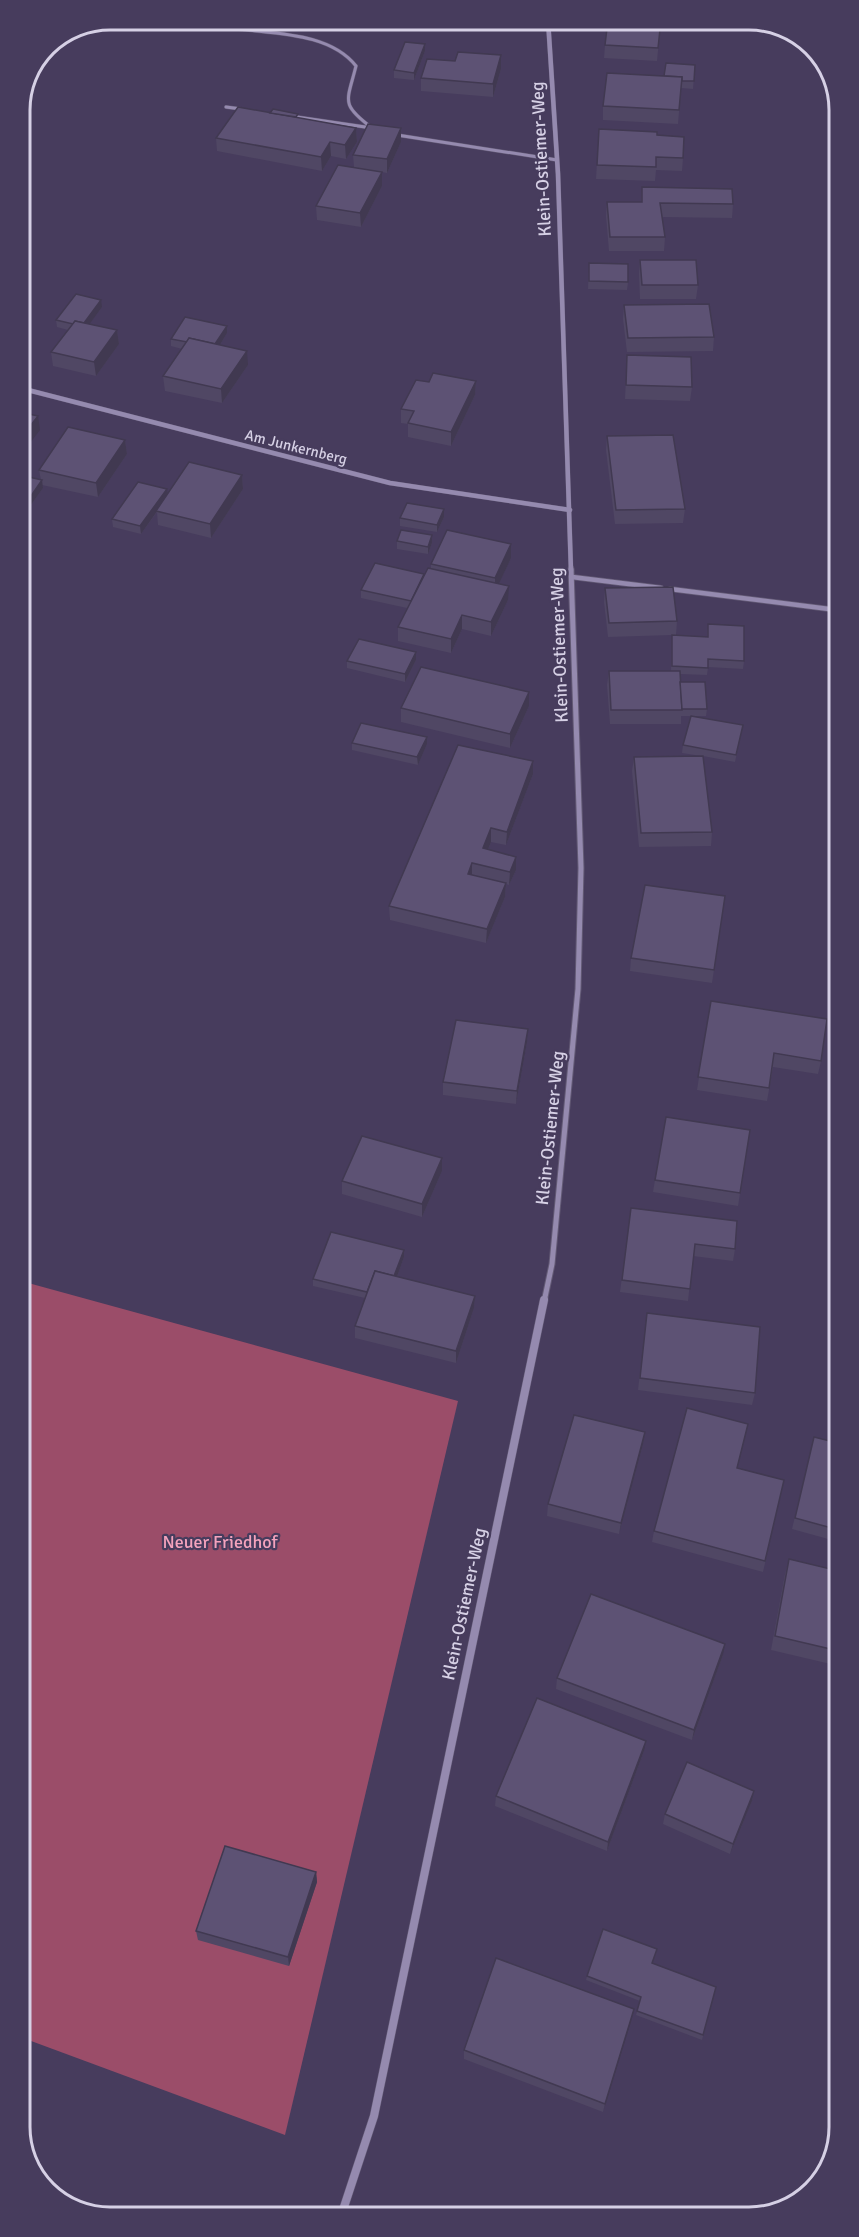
<svg xmlns="http://www.w3.org/2000/svg" width="859" height="2237" viewBox="0 0 859 2237" font-family="Signika,sans-serif">
  <style>
    .green { fill: #9b4d69 }
    .lines { fill: none; stroke-linecap: round; stroke-linejoin: round }
    .service-far1-casing { stroke: #635a75; stroke-width: 4 }
    .service-casing { stroke: #635a75; stroke-width: 6 }
    .minor-far2-casing { stroke: #635a75; stroke-width: 5 }
    .minor-far1-casing { stroke: #635a75; stroke-width: 7 }
    .minor-casing { stroke: #635a75; stroke-width: 9 }
    .service-far1 { stroke: #958aaf; stroke-width: 3 }
    .service { stroke: #958aaf; stroke-width: 4.5 }
    .minor-far2 { stroke: #958aaf; stroke-width: 4.5 }
    .minor-far1 { stroke: #958aaf; stroke-width: 5 }
    .minor { stroke: #958aaf; stroke-width: 8 }
    .wall { fill: #504764 }
    .shaded-wall { fill: #413951 }
    .building { fill: #5d5274; stroke: #413951; stroke-width: 1.5 }
    .labels { text-anchor: middle; dominant-baseline: central; stroke-width: 4.5; stroke-linejoin: round; paint-order: stroke }
    .far-street-label { font-size: 15px; fill: #d6d0e5; stroke: #473c5d }
    .street-label { font-size: 18px; fill: #d6d0e5; stroke: #473c5d }
    .park-label { font-size: 18px; fill: #f5a3bd; stroke: #473c5d }
    .rim { fill: none; stroke: #d6d0e5; stroke-width: 3 }
  </style>
  <rect width="100%" height="100%" fill="#473c5d"/>
  <polygon class="green" points="21,1281 458,1401 285,2135 23,2038"/>
  <g class="lines">
    <g class="service-far1-casing">
      <g id="service-far1">
        <path d="M239,29C277,34 330,33 356,66C347,102 340,104 372,128"/>
        <polyline points="226,107 241,109"/>
        <polyline points="297,117 372,128"/>
        <polyline points="397,135 557,160"/>
      </g>
    </g>
    <g class="service-casing">
      <g id="service">
        <polyline points="572,577 661,588"/>
        <polyline points="670,589 837,610"/>
      </g>
    </g>
    <g class="minor-far2-casing">
      <g id="minor-far2">
        <polyline points="548,20 558,174 571,571"/>
        <polyline points="20,388 390,483 570,510"/>
      </g>
    </g>
    <g class="minor-far1-casing">
      <polyline id="minor-far1" points="544,1302 552,1264 578,989 581,868 571,569"/>
    </g>
    <g class="minor-casing">
      <polyline id="minor" points="341,2216 374,2116 544,1300"/>
    </g>
    <use href="#service-far1" class="service-far1"/>
    <use href="#service" class="service"/>
    <use href="#minor-far2" class="minor-far2"/>
    <use href="#minor-far1" class="minor-far1"/>
    <use href="#minor" class="minor"/>
  </g>
  <g class="wall">
    <polygon points="259,20 311,20 303,31 259,24"/>
    <polygon points="429,20 454,20 454,27 431,29"/>
    <polygon points="661,20 657,61 604,58 605,45"/>
    <polygon points="665,20 691,20 691,21"/>
    <polygon points="425,44 425,51 414,80 394,78 394,70"/>
    <polygon points="695,65 693,89 681,88 678,124 603,120 603,106 664,76"/>
    <polygon points="501,69 493,97 421,91 421,78"/>
    <polygon points="298,118 356,128 357,142 346,159 331,156 322,171 217,151 216,138"/>
    <polygon points="599,129 657,135 683,158 682,171 656,170 655,181 596,179"/>
    <polygon points="401,142 387,173 382,172 382,186 361,227 317,220 316,206 354,167 353,155"/>
    <polygon points="642,187 733,204 732,218 662,217 665,237 664,251 609,251 606,216 607,202 641,202"/>
    <polygon points="640,260 698,285 696,299 640,299 639,274"/>
    <polygon points="589,263 628,282 627,290 588,289"/>
    <polygon points="624,305 714,337 713,351 627,352 623,319"/>
    <polygon points="102,307 89,324 117,330 119,344 96,376 53,366 51,352 68,330 57,327 56,320"/>
    <polygon points="227,326 227,333 220,345 248,365 222,403 165,391 163,376 182,349 171,346 171,339"/>
    <polygon points="627,355 692,387 690,401 625,399"/>
    <polygon points="476,381 475,395 451,446 408,437 408,424 401,423 401,409 429,382"/>
    <polygon points="607,436 685,509 683,523 615,524 606,450"/>
    <polygon points="125,440 127,454 98,497 42,485 43,488 23,516 20,515 20,475 41,480 39,470"/>
    <polygon points="242,475 243,489 211,538 158,525 157,512 141,534 113,527 112,519 167,489 167,494"/>
    <polygon points="444,517 437,532 400,526 400,518"/>
    <polygon points="432,535 432,543 428,554 397,549 397,541"/>
    <polygon points="511,544 511,558 499,583 508,600 491,636 462,629 451,653 398,641 398,627 407,608 361,598 361,590 424,574 431,569 431,564"/>
    <polygon points="605,588 677,621 676,635 707,637 708,624 744,661 743,669 708,667 707,675 680,674 680,682 707,709 706,716 681,716 681,724 610,724 607,685 609,671 671,671 672,635 608,637 604,602"/>
    <polygon points="416,652 416,660 405,682 347,668 347,661"/>
    <polygon points="529,692 529,706 510,748 401,722 401,708"/>
    <polygon points="743,725 735,762 703,756 712,832 711,846 639,847 632,771 634,757 701,756 682,753 683,745"/>
    <polygon points="352,743 427,744 418,765 352,750"/>
    <polygon points="533,774 506,845 491,842 488,850 516,870 509,885 506,884 505,897 486,943 390,920 389,906"/>
    <polygon points="725,896 712,983 630,971 631,958"/>
    <polygon points="711,1001 821,1061 818,1074 773,1067 767,1101 697,1090"/>
    <polygon points="528,1029 527,1042 516,1104 443,1095 443,1082"/>
    <polygon points="750,1130 738,1206 653,1192 655,1180"/>
    <polygon points="442,1158 442,1171 422,1217 342,1194 342,1181"/>
    <polygon points="631,1208 735,1249 733,1261 693,1256 688,1301 620,1292"/>
    <polygon points="404,1257 397,1277 475,1296 474,1308 456,1363 355,1338 355,1326 365,1298 313,1286 313,1279"/>
    <polygon points="647,1313 755,1393 752,1405 638,1390"/>
    <polygon points="748,1424 737,1468 784,1480 763,1572 652,1542 654,1531"/>
    <polygon points="645,1432 643,1444 619,1534 547,1516 548,1504"/>
    <polygon points="814,1437 838,1443 839,1542 792,1529"/>
    <polygon points="789,1559 839,1571 839,1666 771,1650 785,1574"/>
    <polygon points="723,1655 692,1740 556,1689 557,1678"/>
    <polygon points="644,1751 607,1851 495,1806 496,1796"/>
    <polygon points="754,1791 752,1801 730,1854 663,1824 665,1814"/>
    <polygon points="316,1872 317,1882 289,1966 198,1940 196,1931"/>
    <polygon points="652,1963 716,1987 702,2040 636,2015 640,2001 586,1980 587,1976"/>
    <polygon points="634,2009 603,2112 464,2059 464,2050"/>
  </g>
  <g class="shaded-wall">
    <polygon points="302,20 311,20 303,31"/>
    <polygon points="425,44 425,51 414,80 414,73"/>
    <polygon points="501,55 501,69 493,97 493,84"/>
    <polygon points="356,128 357,142 346,159 345,145"/>
    <polygon points="401,128 401,142 387,173 387,159"/>
    <polygon points="330,142 331,156 322,171 321,157"/>
    <polygon points="382,172 382,186 361,227 360,213"/>
    <polygon points="101,300 102,307 83,333 82,326"/>
    <polygon points="227,326 227,333 214,355 213,347"/>
    <polygon points="117,330 119,344 96,376 94,362"/>
    <polygon points="247,351 248,365 222,403 221,389"/>
    <polygon points="476,381 475,395 451,446 451,432"/>
    <polygon points="38,416 40,430 20,456 20,439"/>
    <polygon points="125,440 127,454 98,497 96,483"/>
    <polygon points="242,475 243,489 211,538 210,524"/>
    <polygon points="42,480 43,488 23,516 22,509"/>
    <polygon points="167,489 168,496 141,534 140,526"/>
    <polygon points="444,509 444,517 437,532 437,525"/>
    <polygon points="432,535 432,543 428,554 428,547"/>
    <polygon points="511,544 511,558 495,592 495,578"/>
    <polygon points="509,586 508,600 491,636 491,622"/>
    <polygon points="462,615 462,629 451,653 451,639"/>
    <polygon points="416,652 416,660 405,682 405,674"/>
    <polygon points="529,692 529,706 510,748 510,734"/>
    <polygon points="427,737 427,744 418,765 417,757"/>
    <polygon points="533,761 533,774 506,845 507,832"/>
    <polygon points="491,828 491,842 483,862 483,848"/>
    <polygon points="516,857 516,870 509,885 510,872"/>
    <polygon points="472,863 472,877 468,874"/>
    <polygon points="506,883 505,897 486,943 487,929"/>
    <polygon points="528,1029 527,1042 516,1104 517,1091"/>
    <polygon points="442,1158 442,1171 422,1217 422,1204"/>
    <polygon points="404,1250 404,1257 393,1288 392,1281"/>
    <polygon points="475,1296 474,1308 456,1363 456,1351"/>
    <polygon points="645,1432 643,1444 619,1534 621,1523"/>
    <polygon points="725,1644 723,1655 692,1740 694,1730"/>
    <polygon points="646,1741 644,1751 607,1851 608,1842"/>
    <polygon points="754,1791 752,1801 730,1854 733,1844"/>
    <polygon points="316,1872 317,1882 289,1966 288,1957"/>
    <polygon points="634,2009 632,2018 603,2112 605,2104"/>
  </g>
  <g class="building">
    <polygon points="608,20 661,20 658,48 605,45"/>
    <polygon points="405,42 425,44 414,73 394,70"/>
    <polygon points="458,52 501,55 493,84 421,78 427,59 455,61"/>
    <polygon points="666,63 695,65 694,81 682,81 682,77 664,76"/>
    <polygon points="607,73 682,77 679,110 603,106"/>
    <polygon points="238,107 356,128 345,145 330,142 321,157 216,138"/>
    <polygon points="273,109 298,114 296,117 270,113"/>
    <polygon points="368,124 401,128 387,159 353,155"/>
    <polygon points="599,129 657,132 657,135 684,137 683,158 656,157 656,167 597,165"/>
    <polygon points="338,165 382,172 360,213 316,206"/>
    <polygon points="642,187 732,189 733,204 660,203 665,237 610,237 607,202 642,202"/>
    <polygon points="640,260 696,260 698,285 642,285"/>
    <polygon points="589,263 628,264 628,282 589,281"/>
    <polygon points="76,294 101,300 84,323 75,321 73,324 56,320"/>
    <polygon points="709,304 714,337 628,338 624,305"/>
    <polygon points="185,317 227,326 215,344 189,338 187,342 171,339"/>
    <polygon points="75,321 117,330 94,362 51,352"/>
    <polygon points="189,338 247,351 221,389 163,376"/>
    <polygon points="627,355 691,357 692,387 626,385"/>
    <polygon points="433,373 476,381 451,432 408,423 414,411 401,409 416,380 429,382"/>
    <polygon points="20,412 38,416 20,439"/>
    <polygon points="68,427 125,440 96,483 39,470"/>
    <polygon points="673,435 685,509 616,510 607,436"/>
    <polygon points="189,462 242,475 210,524 156,511"/>
    <polygon points="20,475 42,480 22,509 20,508"/>
    <polygon points="138,482 167,489 140,526 112,519"/>
    <polygon points="407,503 444,509 437,525 400,518"/>
    <polygon points="401,530 432,535 428,547 397,541"/>
    <polygon points="447,530 511,544 495,578 431,564"/>
    <polygon points="375,563 424,574 411,601 361,590"/>
    <polygon points="428,568 509,586 491,622 462,615 451,639 398,627"/>
    <polygon points="673,587 677,621 609,623 605,588"/>
    <polygon points="708,624 744,626 744,661 708,659 708,668 672,666 672,635 708,637"/>
    <polygon points="359,639 416,652 405,674 347,661"/>
    <polygon points="421,667 529,692 510,734 401,708"/>
    <polygon points="609,671 680,671 682,710 611,710"/>
    <polygon points="680,682 705,682 707,709 682,709"/>
    <polygon points="691,716 743,725 736,755 683,745"/>
    <polygon points="361,723 427,737 417,757 352,743"/>
    <polygon points="458,745 533,761 507,832 491,828 483,848 516,857 510,872 472,863 468,874 506,883 487,929 389,906"/>
    <polygon points="703,756 712,832 641,833 634,757"/>
    <polygon points="645,885 725,896 714,970 631,958"/>
    <polygon points="711,1001 827,1019 821,1061 774,1053 769,1088 698,1077"/>
    <polygon points="456,1020 528,1029 517,1091 443,1082"/>
    <polygon points="666,1117 750,1130 740,1193 655,1180"/>
    <polygon points="362,1136 442,1158 422,1204 342,1181"/>
    <polygon points="631,1208 737,1221 735,1249 695,1244 690,1289 622,1280"/>
    <polygon points="331,1232 404,1250 394,1276 375,1271 367,1292 313,1279"/>
    <polygon points="375,1271 475,1296 456,1351 355,1326"/>
    <polygon points="647,1313 760,1327 755,1393 640,1378"/>
    <polygon points="687,1408 748,1424 737,1468 784,1480 765,1561 654,1531"/>
    <polygon points="574,1415 645,1432 621,1523 548,1504"/>
    <polygon points="814,1437 838,1443 839,1530 795,1518"/>
    <polygon points="789,1559 839,1571 839,1651 775,1636"/>
    <polygon points="591,1594 725,1644 694,1730 557,1678"/>
    <polygon points="537,1698 646,1741 608,1842 496,1796"/>
    <polygon points="687,1762 754,1791 733,1844 665,1814"/>
    <polygon points="225,1846 316,1872 288,1957 196,1931"/>
    <polygon points="603,1929 657,1949 652,1963 716,1987 703,2035 637,2011 641,1997 587,1976"/>
    <polygon points="496,1958 634,2009 605,2104 464,2050"/>
  </g>
  <g class="labels">
    <g class="far-street-label">
      <text transform="translate(296 447) rotate(14)">Am Junkernberg</text>
    </g>
    <g class="street-label">
      <text transform="translate(541 159) rotate(-93)">Klein-Ostiemer-Weg</text>
      <text transform="translate(559 645) rotate(-92)">Klein-Ostiemer-Weg</text>
      <text transform="translate(550 1128) rotate(-84)">Klein-Ostiemer-Weg</text>
      <text transform="translate(464 1604) rotate(-78)">Klein-Ostiemer-Weg</text>
    </g>
    <g class="park-label">
      <text x="220" y="1542">Neuer Friedhof</text>
    </g>
  </g>
  <path d="M0 0H859V2237H0ZM110 30H749A80 80 0 0 1 829 110V2127A80 80 0 0 1 749 2207H110A80 80 0 0 1 30 2127V110A80 80 0 0 1 110 30Z" fill="#473c5d" fill-rule="evenodd"/>
  <path class="rim" d="M110 30H749A80 80 0 0 1 829 110V2127A80 80 0 0 1 749 2207H110A80 80 0 0 1 30 2127V110A80 80 0 0 1 110 30Z"/>
</svg>
